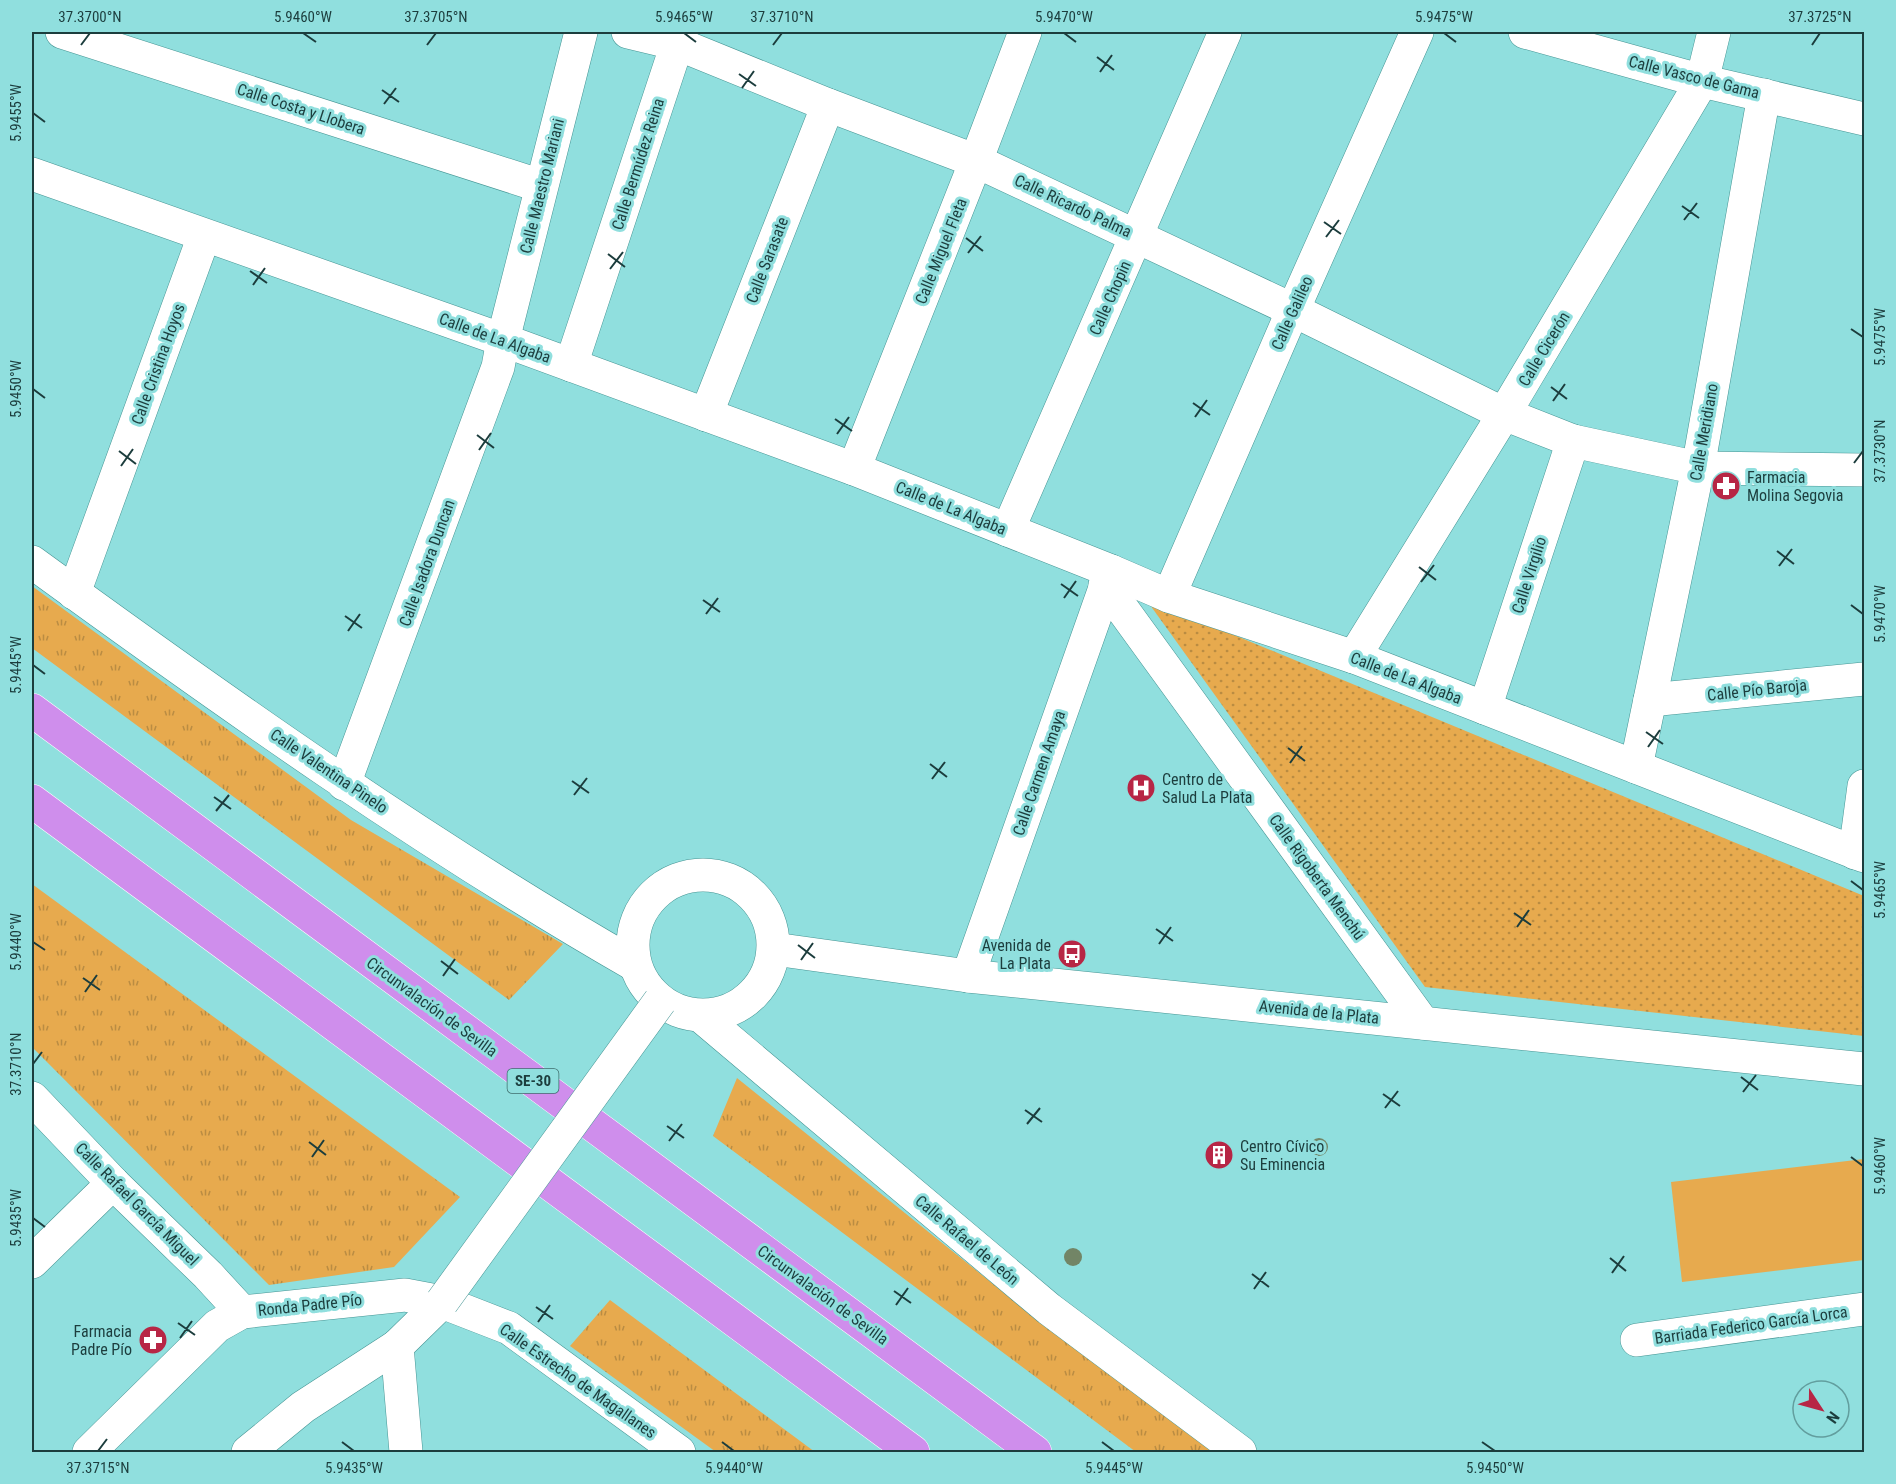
<svg xmlns="http://www.w3.org/2000/svg" width="1896" height="1484" viewBox="0 0 1896 1484" font-family="'Roboto Condensed',sans-serif">
  <style>
    .grass { fill: url(#grass-tufts) }
    .park { fill: url(#park-dots) }
    .pitch { fill: #e7aa4e }
    .lines { fill: none; stroke-linecap: round; stroke-linejoin: round }
    .minor-casing { stroke: #459594; stroke-width: 34 }
    .highway-casing { stroke: #fff; stroke-width: 34 }
    .minor { stroke: #fff; stroke-width: 33 }
    .highway { stroke: #cf8eec; stroke-width: 33 }
    .minor-bridge-casing { stroke: #459594; stroke-width: 34; stroke-linecap: butt }
    .minor-bridge { stroke: #fff; stroke-width: 33 }
    .tree { fill: #728566 }
    .ticks { fill: none; stroke: #1c3d3d; stroke-width: 2 }
    .labels { text-anchor: middle; dominant-baseline: central; stroke-width: 6; stroke-linejoin: round; paint-order: stroke }
    .shield { fill: #90dfde; stroke: #3f6e6d; stroke-width: 1.5 }
    .shield-label { font-size: 15px; font-weight: bold; fill: #1c3d3d }
    .street-label { font-size: 16px; fill: #1c3d3d; stroke: #90dfde }
    .poi-label { font-size: 16px; fill: #1c3d3d; stroke: #90dfde; text-anchor: start }
    .neatline { fill: none; stroke: #1c3d3d; stroke-width: 2 }
    .ticks-label { font-size: 15px; text-anchor: middle; fill: #1c3d3d }
  </style>
  <defs>
    <pattern id="grass-tufts" width="24" height="20" patternUnits="userSpaceOnUse" patternTransform="scale(1.5)"><rect width="24" height="20" fill="#e7aa4e"/><path d="M3 7l-1-3M5 7V3M7 7l1-3M15 17l-1-3M17 17v-4M19 17l1-3" fill="none" stroke="#ba8c42"/></pattern>
    <pattern id="park-dots" width="8" height="8" patternUnits="userSpaceOnUse" patternTransform="scale(1.5)"><rect width="8" height="8" fill="#e7aa4e"/><path d="M2 2h.1M6 6h.1" fill="none" stroke="#ba8c42" stroke-width="1.8" stroke-linecap="round"/></pattern>
  </defs>
  <rect width="100%" height="100%" fill="#90dfde"/>
  <g class="grass">
    <polygon points="32,586 351,820 563,944 509,1000 32,648"/>
    <polygon points="32,884 460,1197 394,1267 269,1285 32,1047"/>
    <polygon points="737,1078 1033,1316 1215,1452 1136,1452 713,1136"/>
    <polygon points="610,1300 815,1452 716,1452 570,1346"/>
  </g>
  <polygon class="park" points="1145,598 1864,896 1864,1036 1425,987"/>
  <polygon class="pitch" points="1864,1159 1864,1260 1682,1282 1671,1182"/>
  <g class="lines">
    <g class="minor-casing">
      <g id="minor">
        <polyline points="62,32 541,186"/>
        <polyline points="628,32 678,44 828,105 976,161 1293,310 1504,414 1573,441 1698,468 1864,470"/>
        <polyline points="1525,32 1702,81 1864,119"/>
        <polyline points="32,174 503,340 854,469 1111,571 1169,596 1354,657 1864,856"/>
        <polyline points="571,365 681,32"/>
        <polyline points="706,415 828,105"/>
        <polyline points="854,469 976,161 1025,32"/>
        <polyline points="1008,530 1225,32"/>
        <path d="M32,562C227,704 426,845 635,965"/>
        <polyline points="1105,585 1423,1023"/>
        <polyline points="74,593 204,236"/>
        <polyline points="1169,596 1293,310 1417,32"/>
        <polyline points="1354,657 1504,414 1702,81 1714,32"/>
        <polyline points="1650,700 1864,679"/>
        <polyline points="1485,708 1573,441"/>
        <polyline points="1636,767 1698,468 1764,95"/>
        <polyline points="344,784 498,367 503,340 581,32"/>
        <polyline points="1855,853 1864,786"/>
        <circle cx="703" cy="945" r="70"/>
        <polyline points="774,949 968,976 1864,1069"/>
        <polyline points="968,976 1111,571"/>
        <polyline points="702,1017 1049,1309 1240,1452"/>
        <polyline points="32,1098 113,1183 208,1275 242,1312"/>
        <polyline points="32,1262 113,1183"/>
        <polyline points="1637,1340 1864,1309"/>
        <polyline points="397,1346 406,1452"/>
        <polyline points="89,1452 217,1326 242,1312 405,1295 442,1302 509,1328 679,1452"/>
        <polyline points="248,1452 303,1407 397,1346 442,1302"/>
      </g>
    </g>
    <g class="highway-casing">
      <g id="highway">
        <polyline points="32,710 1035,1452"/>
        <polyline points="32,801 913,1452"/>
      </g>
    </g>
    <use href="#minor" class="minor"/>
    <use href="#highway" class="highway"/>
    <g class="minor-bridge-casing">
      <polyline id="minor-bridge" points="442,1302 660,1001"/>
    </g>
    <use href="#minor-bridge" class="minor-bridge"/>
  </g>
  <g class="tree">
    <circle cx="1319" cy="1147" r="9"/>
    <circle cx="1073" cy="1257" r="9"/>
  </g>
  <path class="ticks" d="M303,33L316,42M684,33L696,42M1064,33L1076,42M1444,33L1456,42M81,45L90,33M427,45L436,33M773,45L782,33M1812,45L1820,33M1097,57L1114,70M1100,72L1112,55M739,74L756,86M742,88L754,71M382,90L399,102M384,104L396,88M33,113L45,122M1682,206L1699,218M1684,220L1697,203M1324,222L1341,234M1326,237L1339,220M966,238L983,251M968,253L981,236M608,254L625,267M610,269L623,252M250,271L267,283M253,285L265,268M1851,329L1863,337M1551,387L1567,399M33,389L45,398M1553,401L1565,384M1193,403L1210,415M1195,417L1207,400M835,419L852,431M837,434L849,417M477,435L494,448M479,450L491,433M119,451L136,464M1854,463L1863,451M121,466L133,449M1777,551L1794,564M1779,566L1792,549M1419,567L1436,580M1421,582L1434,565M1061,584L1078,596M1064,598L1076,581M703,600L720,612M1851,605L1863,614M706,614L718,598M345,616L362,628M348,631L360,614M33,665L45,674M1646,732L1663,744M1648,747L1660,730M1288,748L1305,761M1290,763L1302,746M930,764L947,777M932,779L945,762M572,781L589,793M574,795L587,778M214,797L231,809M216,811L229,795M1851,881L1863,890M1514,913L1531,925M1517,927L1529,910M1156,929L1173,941M33,942L45,950M1159,944L1171,927M798,945L815,958M801,960L813,943M441,961L458,974M443,976L455,959M83,978L100,990M85,992L97,975M33,1064L42,1052M1741,1077L1758,1090M1743,1092L1756,1075M1383,1094L1400,1106M1385,1108L1398,1091M1025,1110L1042,1122M1027,1124L1040,1108M667,1126L684,1138M669,1141L682,1124M309,1142L326,1155M312,1157L324,1140M1851,1157L1863,1166M33,1218L45,1227M1610,1258L1626,1271M1612,1273L1624,1256M1252,1274L1269,1287M1254,1289L1266,1272M894,1291L911,1303M896,1305L908,1288M536,1307L553,1319M538,1322L550,1305M178,1323L195,1335M180,1338L192,1321M342,1442L354,1451M722,1442L734,1451M1102,1442L1114,1451M1482,1442L1495,1451M98,1451L107,1439"/>
  <defs>
    <g id="pharmacy-disc" transform="scale(1.5)"><circle r="9.5" fill="#b72645" stroke="#90dfde"/><path d="M-2-6h4v4h4v4h-4v4h-4v-4h-4v-4h4Z" fill="#fff"/></g>
    <g id="hospital-disc" transform="scale(1.5)"><circle r="9.5" fill="#b72645" stroke="#90dfde"/><path d="M-5-5h3v3.5h4V-5h3V5h-3V1.5h-4V5h-3Z" fill="#fff"/></g>
    <g id="bus-disc" transform="scale(1.5)"><circle r="9.5" fill="#b72645" stroke="#90dfde"/><path d="M-5-6H5V4H4V6H2V4H-2V6H-4V4H-5ZM-3.5-4V0h7V-4ZM-3.5 1.2v1.5H-2V1.2ZM2 1.2v1.5H3.5V1.2Z" fill="#fff"/></g>
    <g id="building-disc" transform="scale(1.5)"><circle r="9.5" fill="#b72645" stroke="#90dfde"/><path d="M-4-6H4V6H1V3H-1V6H-4ZM-2.5-4.3h1.7v1.8h-1.7ZM.8-4.3h1.7v1.8H.8ZM-2.5-1h1.7V.8h-1.7ZM.8-1h1.7V.8H.8Z" fill="#fff"/></g>
  </defs>
  <g fill-rule="evenodd">
    <use href="#pharmacy-disc" x="1726" y="486"/>
    <use href="#hospital-disc" x="1141" y="788"/>
    <use href="#bus-disc" x="1072" y="954"/>
    <use href="#building-disc" x="1219" y="1155"/>
    <use href="#pharmacy-disc" x="153" y="1340"/>
  </g>
  <g class="labels">
    <rect class="shield" x="507.5" y="1069" width="51" height="24" rx="4.5"/>
    <g class="shield-label">
      <text x="533" y="1081">SE-30</text>
    </g>
    <g class="street-label">
      <text transform="translate(1694 77) rotate(14)">Calle Vasco de Gama</text>
      <text transform="translate(301 109) rotate(18)">Calle Costa y Llobera</text>
      <text transform="translate(638 164) rotate(-72)">Calle Bermúdez Reina</text>
      <text transform="translate(542 186) rotate(-76)">Calle Maestro Mariani</text>
      <text transform="translate(1073 206) rotate(25)">Calle Ricardo Palma</text>
      <text transform="translate(941 251) rotate(-68)">Calle Miguel Fleta</text>
      <text transform="translate(767 260) rotate(-69)">Calle Sarasate</text>
      <text transform="translate(1110 298) rotate(-66)">Calle Chopin</text>
      <text transform="translate(1292 313) rotate(-66)">Calle Galileo</text>
      <text transform="translate(495 338) rotate(20)">Calle de La Algaba</text>
      <text transform="translate(1544 349) rotate(-59)">Calle Cicerón</text>
      <text transform="translate(158 364) rotate(-70)">Calle Cristina Hoyos</text>
      <text transform="translate(1704 432) rotate(-80)">Calle Meridiano</text>
      <text transform="translate(951 508) rotate(22)">Calle de La Algaba</text>
      <text transform="translate(427 563) rotate(-70)">Calle Isadora Duncan</text>
      <text transform="translate(1529 575) rotate(-72)">Calle Virgilio</text>
      <text transform="translate(1406 678) rotate(21)">Calle de La Algaba</text>
      <text transform="translate(1757 690) rotate(-6)">Calle Pío Baroja</text>
      <text transform="translate(329 771) rotate(34)">Calle Valentina Pinelo</text>
      <text transform="translate(1039 773) rotate(-71)">Calle Carmen Amaya</text>
      <text transform="translate(1317 877) rotate(54)">Calle Rigoberta Menchú</text>
      <text transform="translate(432 1007) rotate(36)">Circunvalación de Sevilla</text>
      <text transform="translate(1319 1012) rotate(6)">Avenida de la Plata</text>
      <text transform="translate(137 1204) rotate(45)">Calle Rafael García Miguel</text>
      <text transform="translate(967 1240) rotate(40)">Calle Rafael de León</text>
      <text transform="translate(823 1295) rotate(36)">Circunvalación de Sevilla</text>
      <text transform="translate(310 1305) rotate(-6)">Ronda Padre Pío</text>
      <text transform="translate(1751 1325) rotate(-8)">Barriada Federico García Lorca</text>
      <text transform="translate(578 1381) rotate(35)">Calle Estrecho de Magallanes</text>
    </g>
    <g class="poi-label">
      <text x="1747" y="477">Farmacia<tspan x="1747" dy="18">Molina Segovia</tspan></text>
      <text x="1162" y="779">Centro de<tspan x="1162" dy="18">Salud La Plata</tspan></text>
      <text x="1051" y="945" text-anchor="end">Avenida de<tspan x="1051" dy="18">La Plata</tspan></text>
      <text x="1240" y="1146">Centro Cívico<tspan x="1240" dy="18">Su Eminencia</tspan></text>
      <text x="132" y="1331" text-anchor="end">Farmacia<tspan x="132" dy="18">Padre Pío</tspan></text>
    </g>
  </g>
  <rect width="1896" height="1484" fill="none" stroke="#90dfde" stroke-width="66"/>
  <g transform="translate(1821 1409) rotate(126)"><circle r="28" fill="#90dfde" stroke="#629e9e" stroke-width="1.5"/>
  <path d="M0-4.5L10 22L0 15L-10 22Z" fill="#b72645"/>
  <text y="-9" font-size="16" font-weight="bold" text-anchor="middle" fill="#1c3d3d">N</text>
  </g>
  <rect x="33" y="33" width="1830" height="1418" class="neatline"/>
  <g class="ticks-label">
    <text x="90" y="22">37.3700°N</text>
    <text x="303" y="22">5.9460°W</text>
    <text x="436" y="22">37.3705°N</text>
    <text x="684" y="22">5.9465°W</text>
    <text x="782" y="22">37.3710°N</text>
    <text x="1064" y="22">5.9470°W</text>
    <text x="1444" y="22">5.9475°W</text>
    <text x="1820" y="22">37.3725°N</text>
    <text transform="translate(16 113) rotate(-90)" y="5">5.9455°W</text>
    <text transform="translate(1880 337) rotate(-90)" y="5">5.9475°W</text>
    <text transform="translate(16 389) rotate(-90)" y="5">5.9450°W</text>
    <text transform="translate(1880 451) rotate(-90)" y="5">37.3730°N</text>
    <text transform="translate(1880 614) rotate(-90)" y="5">5.9470°W</text>
    <text transform="translate(16 665) rotate(-90)" y="5">5.9445°W</text>
    <text transform="translate(1880 890) rotate(-90)" y="5">5.9465°W</text>
    <text transform="translate(16 942) rotate(-90)" y="5">5.9440°W</text>
    <text transform="translate(16 1064) rotate(-90)" y="5">37.3710°N</text>
    <text transform="translate(1880 1166) rotate(-90)" y="5">5.9460°W</text>
    <text transform="translate(16 1218) rotate(-90)" y="5">5.9435°W</text>
    <text x="98" y="1473">37.3715°N</text>
    <text x="354" y="1473">5.9435°W</text>
    <text x="734" y="1473">5.9440°W</text>
    <text x="1114" y="1473">5.9445°W</text>
    <text x="1495" y="1473">5.9450°W</text>
  </g>
</svg>
